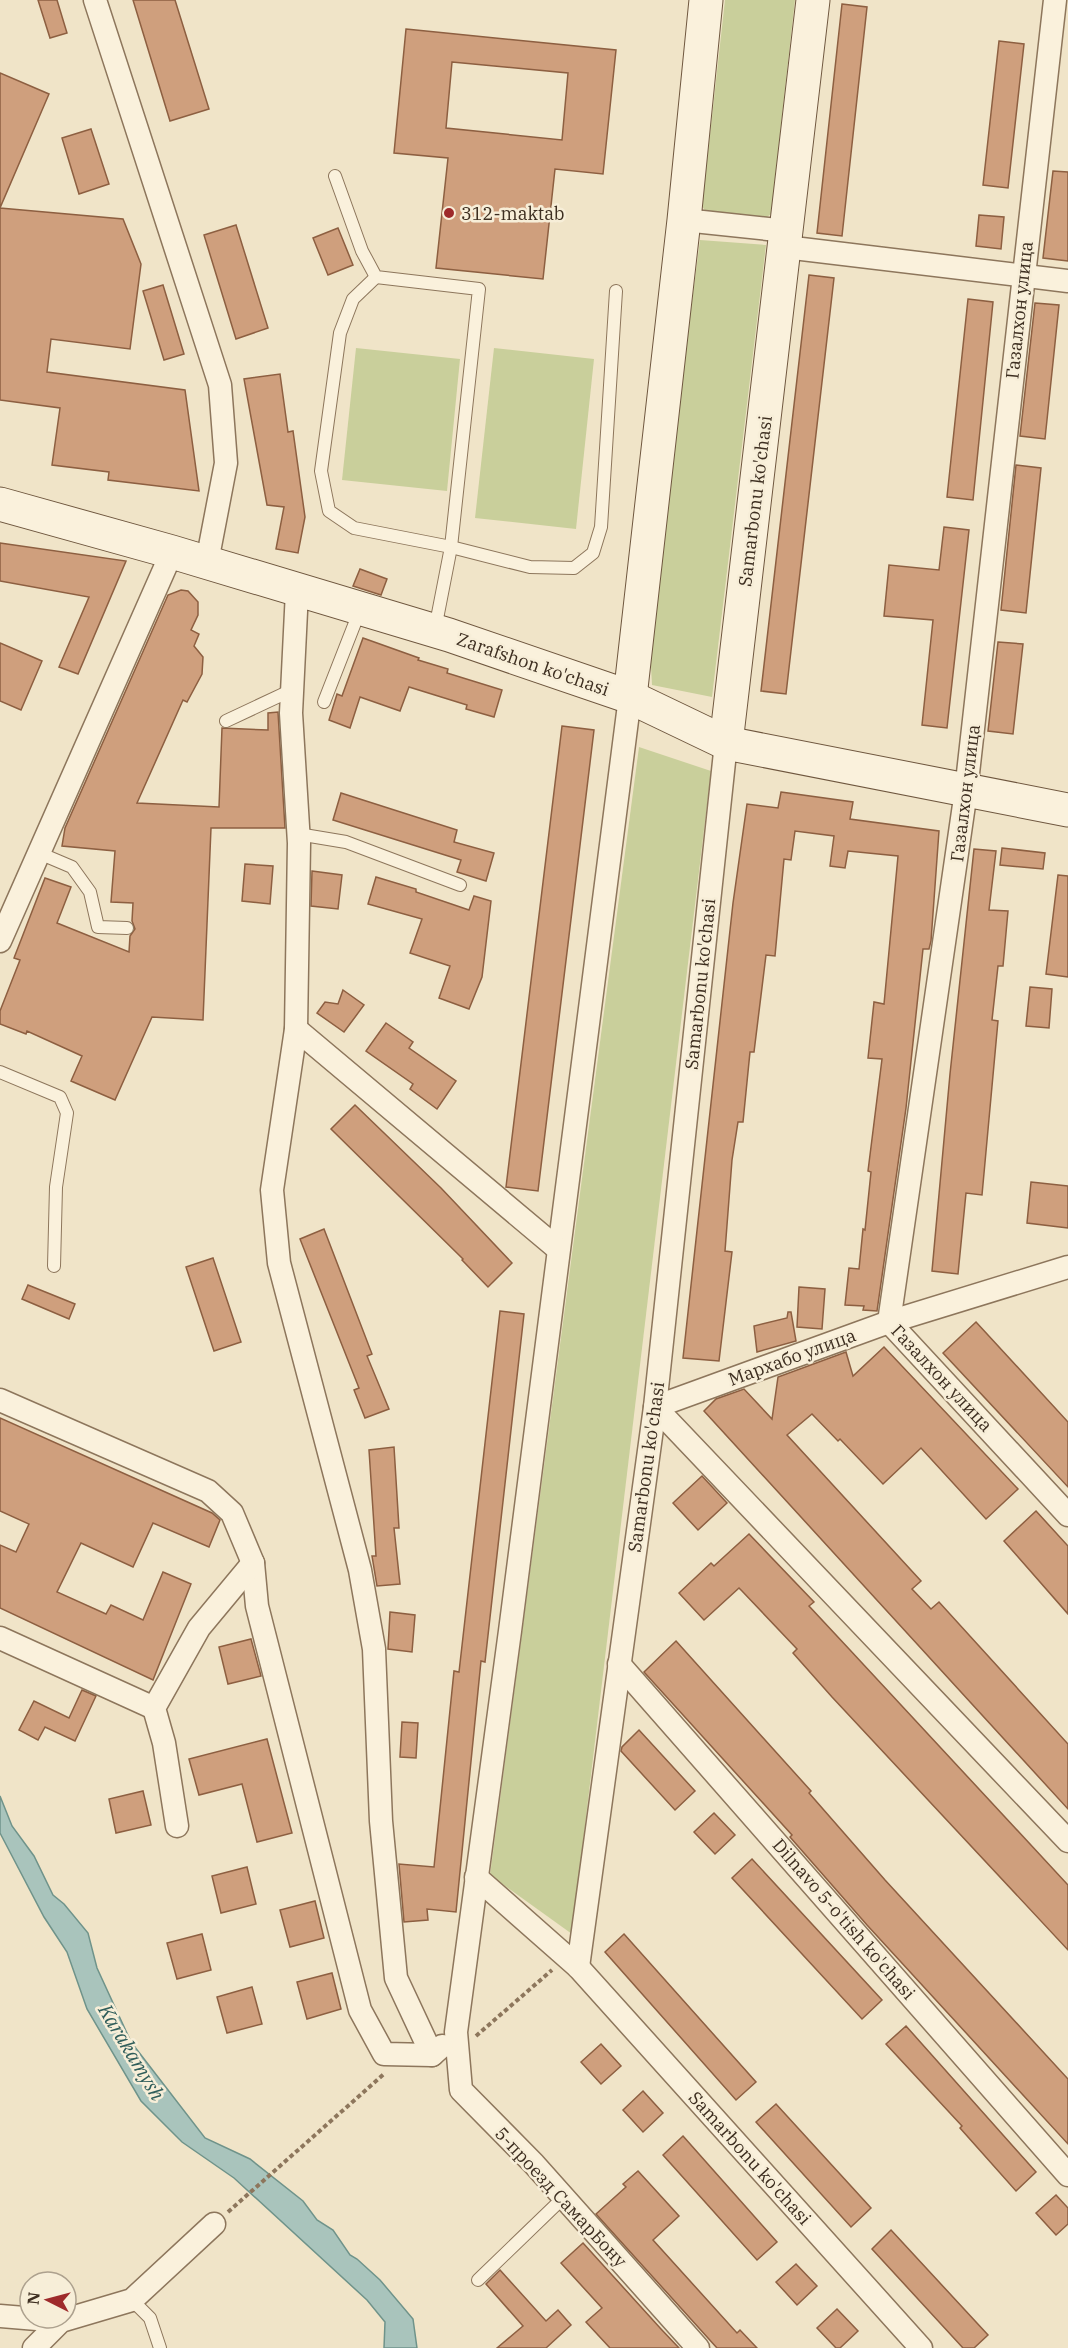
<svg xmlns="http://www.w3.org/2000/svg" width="1068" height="2348" viewBox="0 0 1068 2348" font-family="'IBM Plex Serif',serif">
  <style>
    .green { fill: #c9cf9b }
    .water { fill: #a9c4bc; stroke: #6f938a; stroke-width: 1.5 }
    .building { fill: #cf9f7d; stroke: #8d5f41; stroke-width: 1.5; fill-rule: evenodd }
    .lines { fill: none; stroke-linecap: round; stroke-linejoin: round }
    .lane-casing { stroke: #8d765c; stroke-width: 14 }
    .street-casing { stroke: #8d765c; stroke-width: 25 }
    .secondary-casing { stroke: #6f573f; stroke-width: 35 }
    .path { stroke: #8d765c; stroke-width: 4; stroke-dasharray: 4.5 3; stroke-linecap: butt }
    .lane { stroke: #faf1dc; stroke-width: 12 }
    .street { stroke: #faf1dc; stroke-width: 22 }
    .secondary { stroke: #faf1dc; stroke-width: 33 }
    .poi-dot { fill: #9e2a2b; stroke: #f7eed8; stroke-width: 2 }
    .labels { text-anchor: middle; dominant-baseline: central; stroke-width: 5; stroke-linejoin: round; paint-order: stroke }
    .poi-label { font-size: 18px; fill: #3d2e20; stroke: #f7eed8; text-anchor: start }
    .street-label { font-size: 18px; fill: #3d2e20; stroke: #f7eed8 }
    .water-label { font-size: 20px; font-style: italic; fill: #2f5d5a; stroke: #f7eed8 }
  </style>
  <rect width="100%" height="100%" fill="#f0e4c8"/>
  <g class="green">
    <polygon points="725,0 795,0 771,214 763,220 708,215 702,206"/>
    <polygon points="700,240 766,245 712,697 652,685 649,630"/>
    <polygon points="356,348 460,359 447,491 342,480"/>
    <polygon points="494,348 594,359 576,529 475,518"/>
    <polygon points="639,747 711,771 572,1934 490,1875"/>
  </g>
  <polygon class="water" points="0,1796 12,1826 34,1856 53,1895 64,1904 88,1933 97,1968 131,2042 205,2138 250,2159 303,2201 317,2220 333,2230 350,2255 357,2259 380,2280 413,2319 417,2348 384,2348 385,2322 367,2300 234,2178 182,2142 141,2101 87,2009 67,1952 44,1917 0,1833"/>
  <g class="building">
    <polygon points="38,0 57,0 67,33 50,38"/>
    <polygon points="133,0 175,0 209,109 170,121"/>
    <polygon points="842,4 867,7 842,236 817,233"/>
    <path d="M406,29L616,50L603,174L555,169L543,279L436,268L448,158L394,153ZM452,62L568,73L562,140L446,128Z"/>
    <polygon points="999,41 1024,44 1008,188 983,185"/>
    <polygon points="0,73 49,94 0,208 123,219 141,264 130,349 51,339 47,372 185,390 199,491 108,480 109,472 52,465 60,408 0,400"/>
    <polygon points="91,129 109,184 79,194 62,138"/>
    <polygon points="1053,171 1068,172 1068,261 1043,258"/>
    <polygon points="979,215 1004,217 1001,249 976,246"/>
    <polygon points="236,225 268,328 236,339 204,235"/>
    <polygon points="338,228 353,265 328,275 313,238"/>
    <polygon points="809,275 834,278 786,694 761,691"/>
    <polygon points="163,285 184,354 164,360 143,291"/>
    <polygon points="968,299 993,302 973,500 947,497"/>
    <polygon points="1035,303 1059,305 1045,439 1020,436"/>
    <polygon points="280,374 288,432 293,431 305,517 298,553 276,549 284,507 267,505 244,379"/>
    <polygon points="1016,465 1041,468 1026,613 1001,610"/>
    <polygon points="944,527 969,530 947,728 922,725 933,620 884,616 889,565 939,570"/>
    <polygon points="0,543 126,561 78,674 59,667 89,597 0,581"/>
    <polygon points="360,569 387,579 381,595 353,586"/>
    <polygon points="181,590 188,591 198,602 198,615 191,630 199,634 194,646 203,657 202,674 187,702 183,700 137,803 219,807 222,728 268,730 268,713 278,712 285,828 211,828 203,1020 152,1017 115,1100 71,1081 82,1056 27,1031 26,1034 0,1024 0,1011 20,960 14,958 45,878 71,887 57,923 129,952 130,936 135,929 132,921 133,903 111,902 115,851 62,846 65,828 168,595"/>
    <polygon points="363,638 419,658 418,660 448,669 447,673 502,690 494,717 466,709 467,705 409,687 400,711 360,697 350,728 329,720 337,694 342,696"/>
    <polygon points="998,642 1023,644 1013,734 988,731"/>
    <polygon points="0,643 42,661 21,710 0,701"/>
    <polygon points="562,726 594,730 538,1191 506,1187"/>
    <polygon points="781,792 853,802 850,819 939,831 931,941 929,949 923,949 906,1108 877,1311 863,1310 864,1306 845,1305 849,1268 859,1269 863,1229 865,1230 871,1172 868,1171 882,1059 868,1058 874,1002 884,1004 898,856 848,851 845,868 830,866 834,836 795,831 791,860 784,859 775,956 766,955 754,1052 750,1052 743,1122 738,1122 732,1160 725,1251 732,1252 719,1361 683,1358 733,903 747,804 778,808"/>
    <polygon points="341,793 457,830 454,842 494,853 486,881 457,872 461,860 333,820"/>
    <polygon points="1002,848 1045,853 1043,869 1000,865"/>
    <polygon points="974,849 996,851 989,910 1008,911 1003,966 998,966 992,1020 998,1021 982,1195 966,1193 958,1274 932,1271 950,1074"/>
    <polygon points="245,864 273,866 270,904 242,901"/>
    <polygon points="312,871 342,875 338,909 311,906"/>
    <polygon points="1058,875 1068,876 1068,977 1046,974"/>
    <polygon points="376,877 416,889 416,892 469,910 474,896 491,901 482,977 469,1009 439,998 450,966 410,953 422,919 368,904"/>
    <polygon points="1030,987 1052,989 1049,1028 1026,1026"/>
    <polygon points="343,990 364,1005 344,1032 317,1013 325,1002 338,1004"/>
    <polygon points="386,1023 413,1042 409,1048 456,1081 437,1109 410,1089 413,1084 366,1051"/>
    <polygon points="355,1105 441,1188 512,1263 488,1287 462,1260 463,1259 331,1129"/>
    <polygon points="1031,1182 1068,1186 1068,1228 1027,1223"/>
    <polygon points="324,1229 372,1354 367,1356 389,1409 365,1418 354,1390 359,1388 300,1239"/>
    <polygon points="213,1258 241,1342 214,1351 186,1267"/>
    <polygon points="28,1285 75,1304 69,1319 22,1299"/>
    <polygon points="799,1287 825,1289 822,1329 797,1327"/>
    <polygon points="500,1311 524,1314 485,1662 481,1661 456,1912 427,1909 428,1920 404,1922 399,1864 434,1867 454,1671 459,1672"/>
    <polygon points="788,1312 791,1312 796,1341 757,1352 754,1326 787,1318"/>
    <polygon points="976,1322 1068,1422 1068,1487 943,1353"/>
    <polygon points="884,1347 1018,1489 986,1519 921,1448 883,1484 840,1439 838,1441 812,1414 787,1435 921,1581 912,1589 931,1609 939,1602 1068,1744 1068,1809 704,1411 716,1399 744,1389 772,1419 778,1377 846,1352 853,1376"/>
    <polygon points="0,1418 212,1513 220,1520 209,1547 153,1523 133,1567 81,1543 57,1592 106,1614 111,1605 143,1620 163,1572 191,1584 153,1680 0,1608 0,1545 16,1552 29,1524 0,1511"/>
    <polygon points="394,1447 399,1528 394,1528 400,1584 377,1586 372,1556 376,1556 369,1450"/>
    <polygon points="702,1476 727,1503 698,1530 673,1503"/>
    <polygon points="1036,1511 1068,1546 1068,1614 1004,1541"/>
    <polygon points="749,1534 814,1602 809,1606 850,1650 1068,1885 1068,1950 832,1697 793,1653 797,1649 742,1591 739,1588 704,1620 679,1593 711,1563 714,1566"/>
    <polygon points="390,1612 415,1615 412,1652 388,1649"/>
    <polygon points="251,1639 261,1676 228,1684 219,1647"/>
    <polygon points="676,1641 811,1791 809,1793 885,1880 1068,2079 1068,2144 867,1925 790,1837 792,1835 644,1672"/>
    <polygon points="82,1690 96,1696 75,1741 45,1727 38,1740 19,1730 34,1701 69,1718"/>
    <polygon points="402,1722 418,1723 416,1758 400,1757"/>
    <polygon points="639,1730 695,1791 675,1810 621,1751 622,1747"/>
    <polygon points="267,1739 292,1833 257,1842 242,1784 199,1795 189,1759"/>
    <polygon points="143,1791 151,1825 116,1833 109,1799"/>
    <polygon points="714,1813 735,1835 715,1854 694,1832"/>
    <polygon points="752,1859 882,2000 862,2019 732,1878"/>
    <polygon points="247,1867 256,1904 221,1913 212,1876"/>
    <polygon points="315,1901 324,1938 290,1947 280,1910"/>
    <polygon points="202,1934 211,1970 177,1979 167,1943"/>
    <polygon points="624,1934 756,2082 736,2100 605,1952"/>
    <polygon points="332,1973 341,2009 307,2019 297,1982"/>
    <polygon points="252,1987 262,2024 227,2033 217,1997"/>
    <polygon points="906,2026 1036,2172 1016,2191 960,2128 962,2126 886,2044"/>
    <polygon points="601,2044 621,2066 601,2084 581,2062"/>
    <polygon points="643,2091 663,2113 643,2132 623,2110"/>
    <polygon points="776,2104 871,2208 851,2227 756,2122"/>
    <polygon points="683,2136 777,2242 757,2260 663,2155"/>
    <polygon points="638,2171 679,2216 653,2240 737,2333 740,2330 757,2348 717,2348 596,2214 626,2187 623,2184"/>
    <polygon points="1056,2195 1068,2208 1068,2224 1056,2235 1036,2213"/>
    <polygon points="891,2230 988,2335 974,2348 963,2348 872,2249"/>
    <polygon points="583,2243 661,2329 679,2348 610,2348 586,2322 602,2308 561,2263"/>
    <polygon points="796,2264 817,2286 797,2305 776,2282"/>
    <polygon points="500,2270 546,2321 558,2310 571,2325 546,2348 497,2348 523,2326 486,2284"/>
    <polygon points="837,2309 858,2331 840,2348 836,2348 817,2328"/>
  </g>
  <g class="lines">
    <g class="lane-casing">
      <g id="lane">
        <polyline points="335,176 362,251 376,277 479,289 451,547 435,629"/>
        <polyline points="376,277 353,299 340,333 321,471 329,511 354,528 451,547 530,567 574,568 593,553 601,527 616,291"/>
        <polyline points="324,702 360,610"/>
        <polyline points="226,721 292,690"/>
        <polyline points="298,834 346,842 460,885"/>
        <polyline points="39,853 72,867 90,892 98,927 127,928"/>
        <polyline points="0,1072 60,1097 67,1113 56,1187 54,1266"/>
        <polyline points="478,2280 564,2197"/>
        <polyline points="132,2300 150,2318 160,2348"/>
      </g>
    </g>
    <g class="street-casing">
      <g id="street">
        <polyline points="95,0 220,385 226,463 207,562"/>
        <polyline points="1055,0 966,791 889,1322 1068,1515"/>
        <polyline points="684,220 787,231"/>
        <polyline points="785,247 1068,281"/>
        <polyline points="297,591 291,713 299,843 296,1029 272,1190 279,1263 360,1570 374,1649 381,1821 396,1978 432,2055"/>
        <polyline points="630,697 510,1631 456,2032 461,2090 534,2164 698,2348"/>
        <polyline points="0,941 172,552"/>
        <polyline points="296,1029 558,1249"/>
        <polyline points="1068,1267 889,1322 655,1407 1068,1841"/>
        <polyline points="0,1400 208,1491 232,1513 253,1563 257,1606 360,2010 384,2054 432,2055 442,2046"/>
        <polyline points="0,1638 154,1708"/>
        <polyline points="619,1664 1068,2175"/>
        <polyline points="177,1826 164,1743 154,1708 199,1628 253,1563"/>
        <polyline points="476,1877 578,1967 921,2348"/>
        <polyline points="578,1967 655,1407 726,743"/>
        <polyline points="0,2316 61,2321"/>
        <polyline points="34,2348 61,2321 132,2300 214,2224"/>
      </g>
    </g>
    <g class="secondary-casing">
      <g id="secondary">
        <polyline points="0,504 172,552 449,635 630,697 726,743 1068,810"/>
        <polyline points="630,697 684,220 706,0"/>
        <polyline points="726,743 813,0"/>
      </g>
    </g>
    <g class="path">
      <polyline points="476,2036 552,1970"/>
      <polyline points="228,2212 384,2074"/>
    </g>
    <use href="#lane" class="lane"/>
    <use href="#street" class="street"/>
    <use href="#secondary" class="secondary"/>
  </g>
  <circle class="poi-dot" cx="449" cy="213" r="6"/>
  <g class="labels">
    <g class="poi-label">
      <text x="461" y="213">312-maktab</text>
    </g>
    <g class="street-label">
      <text transform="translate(1019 310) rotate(-84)">Газалхон улица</text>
      <text transform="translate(755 501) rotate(-83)">Samarbonu ko'chasi</text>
      <text transform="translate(533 664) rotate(19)">Zarafshon ko'chasi</text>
      <text transform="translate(965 793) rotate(-83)">Газалхон улица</text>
      <text transform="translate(700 984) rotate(-84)">Samarbonu ko'chasi</text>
      <text transform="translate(792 1357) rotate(-20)">Мархабо улица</text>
      <text transform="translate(942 1378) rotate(47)">Газалхон улица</text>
      <text transform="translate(646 1467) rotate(-82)">Samarbonu ko'chasi</text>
      <text transform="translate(844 1919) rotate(49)">Dilnavo 5-o'tish ko'chasi</text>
      <text transform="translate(750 2158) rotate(48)">Samarbonu ko'chasi</text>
      <text transform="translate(561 2197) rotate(47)">5-проезд СамарБону</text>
    </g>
    <g class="water-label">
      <text transform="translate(132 2052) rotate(59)">Karakamysh</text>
    </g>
  </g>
  <g transform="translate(48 2300) rotate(276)"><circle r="28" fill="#f7eed8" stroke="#ada18e" stroke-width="1.5"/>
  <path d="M0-4.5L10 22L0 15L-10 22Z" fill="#9e2a2b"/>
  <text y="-9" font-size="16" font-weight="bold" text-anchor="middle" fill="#3d2e20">N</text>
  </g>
</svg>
